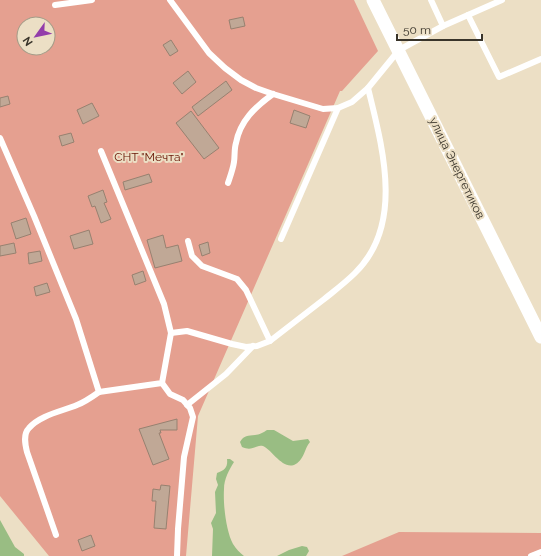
<svg xmlns="http://www.w3.org/2000/svg" width="541" height="556" viewBox="0 0 541 556" font-family="Raleway,sans-serif">
  <style>
    .green { fill: #e5a090; fill-rule: evenodd }
    .water { fill: #99bd83 }
    .building { fill: #c0a896; stroke: #978170 }
    .lines { fill: none; stroke-linecap: round; stroke-linejoin: round }
    .lane { stroke: #fff; stroke-width: 6 }
    .street { stroke: #fff; stroke-width: 13 }
    .labels { text-anchor: middle; dominant-baseline: central; stroke-width: 4; stroke-linejoin: round; paint-order: stroke }
    .park-label { font-size: 12px; fill: #661302; stroke: #ecdfc5 }
    .street-label { font-size: 12px; fill: #39342a; stroke: #ecdfc5 }
  </style>
  <rect width="100%" height="100%" fill="#ecdfc5"/>
  <g class="green">
    <path d="M0,0H354L378,51L342,91H340L198,416L186,556H49L0,496ZM24,24H48V48H24Z"/>
    <polygon points="399,532 541,533 541,556 342,556"/>
  </g>
  <g class="water">
    <path d="M267,430H274L293,441L308,439L310,442C305,448 305,454 301,459C287,478 273,450 263,446C256,444 253,452 242,447L240,442C244,435 248,436 255,435C259,435 264,432 267,430Z"/>
    <path d="M227,459H230L234,462C229,470 224,479 224,489C223,504 226,531 233,544C236,549 240,553 244,556H212L213,529L211,523L216,513L215,492L218,485L216,479L217,473C225,470 228,467 227,459Z"/>
    <polygon points="0,520 15,547 24,554 24,556 0,556"/>
    <polygon points="302,546 307,547 309,551 306,556 277,556 289,550"/>
  </g>
  <g class="building">
    <polygon points="243,17 245,26 231,29 229,20"/>
    <polygon points="171,40 178,51 170,56 163,45"/>
    <polygon points="188,71 196,82 182,94 173,83"/>
    <polygon points="226,81 232,90 198,116 192,107"/>
    <polygon points="8,96 10,104 0,107 0,98"/>
    <polygon points="92,103 99,116 83,124 77,110"/>
    <polygon points="294,110 310,116 306,128 290,123"/>
    <polygon points="191,111 219,148 204,159 176,123"/>
    <polygon points="71,133 74,142 62,146 59,136"/>
    <polygon points="149,174 152,182 125,190 123,182"/>
    <polygon points="103,190 107,202 104,203 111,219 101,223 95,206 92,207 88,196"/>
    <polygon points="26,218 31,234 16,239 11,223"/>
    <polygon points="89,230 93,244 74,249 70,236"/>
    <polygon points="163,235 166,248 178,245 182,261 155,268 147,240"/>
    <polygon points="208,242 210,253 202,256 199,245"/>
    <polygon points="14,243 16,253 0,256 0,246"/>
    <polygon points="40,251 42,261 29,264 28,253"/>
    <polygon points="143,271 146,281 135,285 132,275"/>
    <polygon points="47,283 50,292 36,296 34,287"/>
    <polygon points="177,419 177,430 160,430 161,433 159,433 169,459 153,465 139,429"/>
    <polygon points="161,485 170,486 166,529 154,528 156,501 152,501 153,489 160,490"/>
    <polygon points="91,535 95,546 82,551 78,540"/>
  </g>
  <g class="lines">
    <g class="lane">
      <polyline points="170,0 209,53 225,68 241,80 256,88 273,94 323,109 338,108 352,102 368,88 399,50 443,26 502,0"/>
      <polyline points="431,0 443,26"/>
      <polyline points="55,5 92,0"/>
      <polyline points="468,15 499,77 541,59"/>
      <polyline points="0,138 34,216 76,319 99,392 162,383 171,333 164,304 101,151"/>
      <path d="M228,183C230,177 233,169 234,162C235,156 234,149 236,143C240,121 255,107 273,94"/>
      <polyline points="281,239 338,108"/>
      <polyline points="188,241 192,256 202,266 237,279 246,290 270,341"/>
      <path d="M171,333L187,331L232,344L246,347L257,346L270,341C288,327 305,314 323,300C334,291 345,283 355,273C405,224 382,146 368,88"/>
      <polyline points="162,383 170,394 183,400 190,408 193,417 184,457 178,529 177,556"/>
      <polyline points="187,405 226,374 253,346"/>
      <path d="M56,535L27,452C25,444 23,434 29,428C40,415 63,411 77,405C85,402 92,397 99,392"/>
      <polyline points="531,556 541,552"/>
    </g>
    <polyline class="street" points="373,0 541,337"/>
  </g>
  <g class="labels">
    <g class="park-label">
      <text x="149" y="157">СНТ "Мечта"</text>
    </g>
    <g class="street-label">
      <text transform="translate(457 168) rotate(64)">улица Энергетиков</text>
    </g>
  </g>
  <g transform="translate(36 36) rotate(237)"><circle r="19" fill="#ecdfc5" stroke="#a49b87"/>
  <path d="M0-3L7 15L0 10L-7 15Z" fill="#933daa"/>
  <text y="-6" font-size="11" font-weight="bold" text-anchor="middle" fill="#39342a">N</text>
  </g>
  <path d="M397 34v6h85v-6" fill="none" stroke="#39342a" stroke-width="2"/>
  <text x="403" y="34" font-size="12" fill="#39342a" stroke="#ecdfc5" stroke-width="3" paint-order="stroke">50 m</text>
</svg>
